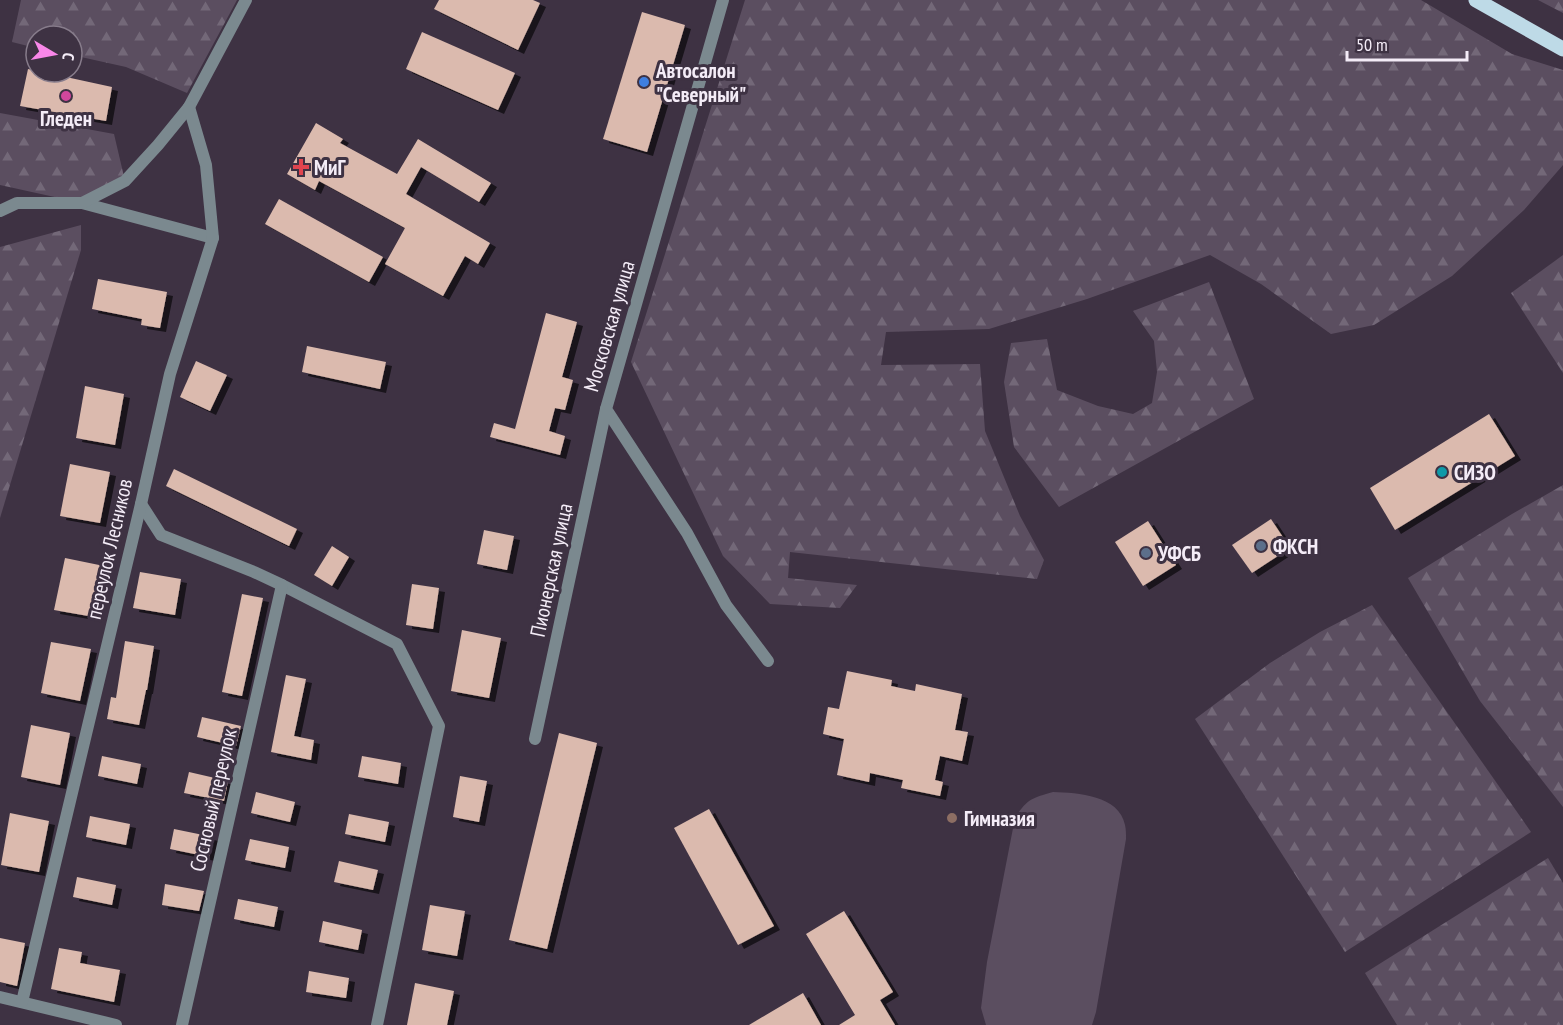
<svg xmlns="http://www.w3.org/2000/svg" width="1563" height="1025" viewBox="0 0 1563 1025" font-family="'PT Sans Narrow',sans-serif">
  <style>
    .forest { fill: url(#forest-firs) }
    .garden { fill: #5b4e60 }
    .building { fill: #dbbaae; filter: url(#shadow) }
    .lines { fill: none; stroke-linecap: round; stroke-linejoin: round }
    .street { stroke: #7b898f; stroke-width: 12 }
    .primary { stroke: #bedae7; stroke-width: 15 }
    .shop-dot { fill: #3f7fe0; stroke: #3e3243; stroke-width: 2 }
    .hotel-dot { fill: #d1479c; stroke: #3e3243; stroke-width: 2 }
    .health-dot { fill: #e0444e; stroke: #3e3243; stroke-width: 2 }
    .culture-dot { fill: #0f9aa8; stroke: #3e3243; stroke-width: 2 }
    .service-dot { fill: #5c6f8a; stroke: #3e3243; stroke-width: 2 }
    .education-dot { fill: #8d6e63; stroke: #3e3243; stroke-width: 2 }
    .labels { text-anchor: middle; dominant-baseline: central; stroke-width: 6; stroke-linejoin: round; paint-order: stroke }
    .poi-label { font-size: 21px; font-weight: bold; fill: #f4ecf7; stroke: #3e3243; text-anchor: start }
    .street-label { font-size: 21px; fill: #f4ecf7; stroke: #3e3243 }
  </style>
  <defs>
    <pattern id="forest-firs" width="22" height="20" patternUnits="userSpaceOnUse" patternTransform="scale(1.5)"><rect width="22" height="20" fill="#5b4e60"/><path d="M5 1l3.5 6h-7zM16 11l3.5 6h-7z" fill="#736878"/></pattern>
    <filter id="shadow"><feDropShadow dx="6" dy="4" stdDeviation="0" flood-color="#0009"/></filter>
  </defs>
  <rect width="100%" height="100%" fill="#3e3243"/>
  <g class="forest">
    <polygon points="21,0 237,0 187,93 126,67 72,55 72,36 36,36 36,48 12,42"/>
    <polygon points="745,0 1421,0 1512,54 1563,70 1563,165 1524,210 1452,276 1374,325 1331,334 1261,284 1210,255 1087,299 989,329 886,332 881,365 980,364 985,431 1020,516 1044,560 1037,579 790,552 788,578 857,585 840,608 770,604 723,556 631,362"/>
    <polygon points="1538,0 1563,0 1563,13"/>
    <polygon points="0,113 114,134 125,181 82,203 0,185"/>
    <polygon points="81,225 81,250 0,518 0,247"/>
    <polygon points="1563,255 1563,373 1511,293"/>
    <polygon points="1209,282 1254,399 1059,507 1014,447 1004,382 1011,343 1047,339 1057,390 1098,406 1133,414 1152,403 1157,372 1154,341 1133,311"/>
    <polygon points="1563,485 1563,807 1480,701 1408,578 1512,514"/>
    <polygon points="1372,605 1531,832 1345,952 1195,719 1270,663 1320,632"/>
    <polygon points="1548,858 1563,883 1563,1025 1397,1025 1365,973"/>
  </g>
  <path class="garden" d="M1053,792C1078,793 1119,795 1125,825C1126,829 1126,835 1126,839L1096,1012L1092,1025H986L981,1008L987,962L1015,818C1027,799 1032,798 1053,792Z"/>
  <g class="building">
    <polygon points="439,0 533,0 540,3 518,50 434,9"/>
    <polygon points="642,12 685,25 647,152 603,139"/>
    <polygon points="422,32 515,73 498,110 406,69"/>
    <polygon points="28,69 36,71 36,72 43,72 112,87 106,121 20,106"/>
    <polygon points="316,123 343,139 340,143 397,174 418,139 491,183 479,202 421,167 406,194 490,243 478,264 465,256 443,296 385,264 405,228 319,181 315,190 287,174"/>
    <polygon points="279,199 383,257 369,282 265,224"/>
    <polygon points="98,279 167,292 160,328 141,325 142,319 92,309"/>
    <polygon points="546,313 577,322 562,377 573,380 565,410 555,408 549,431 565,436 560,455 490,437 494,423 515,429"/>
    <polygon points="307,346 386,362 380,389 302,372"/>
    <polygon points="196,361 227,375 210,411 180,397"/>
    <polygon points="85,386 124,394 115,445 76,438"/>
    <polygon points="1489,414 1515,456 1395,530 1370,488"/>
    <polygon points="70,464 110,472 100,523 60,516"/>
    <polygon points="174,469 297,529 289,546 166,486"/>
    <polygon points="1271,519 1290,548 1252,573 1232,545"/>
    <polygon points="1148,521 1176,565 1143,586 1115,542"/>
    <polygon points="484,530 514,536 507,570 477,564"/>
    <polygon points="332,546 349,557 332,586 314,575"/>
    <polygon points="65,558 104,566 94,617 54,610"/>
    <polygon points="140,572 181,579 175,615 133,608"/>
    <polygon points="412,584 439,588 433,629 406,625"/>
    <polygon points="242,594 263,598 242,696 222,692"/>
    <polygon points="462,630 501,638 489,698 451,691"/>
    <polygon points="125,641 154,646 147,690 146,690 139,725 107,719 111,697 116,698"/>
    <polygon points="51,642 91,649 80,701 41,693"/>
    <polygon points="847,671 892,680 891,686 915,691 916,684 962,694 955,730 968,732 962,761 940,756 935,780 943,782 940,796 901,788 903,780 870,773 869,782 837,775 844,739 823,734 828,707 839,709"/>
    <polygon points="286,675 306,679 294,736 314,740 311,760 271,752"/>
    <polygon points="202,717 241,726 236,746 197,737"/>
    <polygon points="31,725 70,733 60,785 21,777"/>
    <polygon points="559,733 597,743 547,949 509,940"/>
    <polygon points="102,756 141,764 137,784 98,776"/>
    <polygon points="362,756 401,763 398,784 358,777"/>
    <polygon points="189,772 228,781 224,801 184,793"/>
    <polygon points="460,776 487,781 479,822 453,817"/>
    <polygon points="256,792 295,802 290,822 251,813"/>
    <polygon points="709,809 774,926 738,945 674,828"/>
    <polygon points="10,813 49,821 39,872 1,865"/>
    <polygon points="349,814 389,822 385,842 345,834"/>
    <polygon points="90,816 130,824 126,845 86,837"/>
    <polygon points="174,829 213,837 209,857 170,849"/>
    <polygon points="250,839 289,847 285,868 245,860"/>
    <polygon points="339,861 378,870 373,890 334,882"/>
    <polygon points="77,877 116,885 112,905 73,897"/>
    <polygon points="165,884 204,891 199,911 162,905"/>
    <polygon points="238,899 278,907 274,927 234,919"/>
    <polygon points="430,905 465,911 457,956 422,950"/>
    <polygon points="844,911 893,992 880,1000 895,1025 839,1025 855,1015 806,934"/>
    <polygon points="323,921 362,930 358,950 319,942"/>
    <polygon points="0,938 25,943 17,986 0,982"/>
    <polygon points="59,948 82,952 80,963 120,970 114,1002 51,989"/>
    <polygon points="309,971 349,978 346,998 306,992"/>
    <polygon points="415,983 454,991 447,1025 407,1025"/>
    <polygon points="803,993 821,1025 749,1025"/>
  </g>
  <g class="lines">
    <g class="street">
      <polyline points="723,0 606,409 687,533 726,605 768,661"/>
      <polyline points="82,203 213,238"/>
      <polyline points="0,211 17,203 82,203 125,181 158,145 189,107 246,0"/>
      <polyline points="141,504 161,535 254,572 282,585 397,644 439,726 377,1025"/>
      <polyline points="535,739 606,409"/>
      <polyline points="0,997 116,1025"/>
      <polyline points="22,1002 141,504 170,374 213,238 206,165 189,107"/>
      <polyline points="182,1025 282,585"/>
    </g>
    <polyline class="primary" points="1476,0 1563,49"/>
  </g>
  <circle class="shop-dot" cx="644" cy="82" r="6"/>
  <circle class="hotel-dot" cx="66" cy="96" r="6"/>
  <path class="health-dot" d="M298 158h6v6h6v6h-6v6h-6v-6h-6v-6h6z"/>
  <circle class="culture-dot" cx="1442" cy="472" r="6"/>
  <g class="service-dot">
    <circle cx="1261" cy="546" r="6"/>
    <circle cx="1146" cy="553" r="6"/>
  </g>
  <circle class="education-dot" cx="952" cy="818" r="6"/>
  <g class="labels">
    <g class="poi-label">
      <text x="656" y="70">Автосалон<tspan x="656" dy="24">"Северный"</tspan></text>
      <text x="66" y="118" text-anchor="middle">Гледен</text>
      <text x="314" y="167">МиГ</text>
      <text x="1454" y="472">СИЗО</text>
      <text x="1273" y="546">ФКСН</text>
      <text x="1158" y="553">УФСБ</text>
      <text x="964" y="818">Гимназия</text>
    </g>
    <g class="street-label">
      <text transform="translate(609 326) rotate(-74)">Московская улица</text>
      <text transform="translate(109 549) rotate(-77)">переулок Лесников</text>
      <text transform="translate(551 570) rotate(-78)">Пионерская улица</text>
      <text transform="translate(213 800) rotate(-77)">Сосновый переулок</text>
    </g>
  </g>
  <g transform="translate(54 54) rotate(100)"><circle r="28" fill="#3e3243" stroke="#877c8b" stroke-width="1.5"/>
  <path d="M0-4.5L10 22L0 15L-10 22Z" fill="#f987e9"/>
  <text y="-9" font-size="16" font-weight="bold" text-anchor="middle" fill="#f4ecf7">С</text>
  </g>
  <path d="M1347 51v9h120v-9" fill="none" stroke="#f4ecf7" stroke-width="3"/>
  <text x="1356" y="51" font-size="18" fill="#f4ecf7" stroke="#3e3243" stroke-width="4.5" paint-order="stroke">50 m</text>
</svg>
